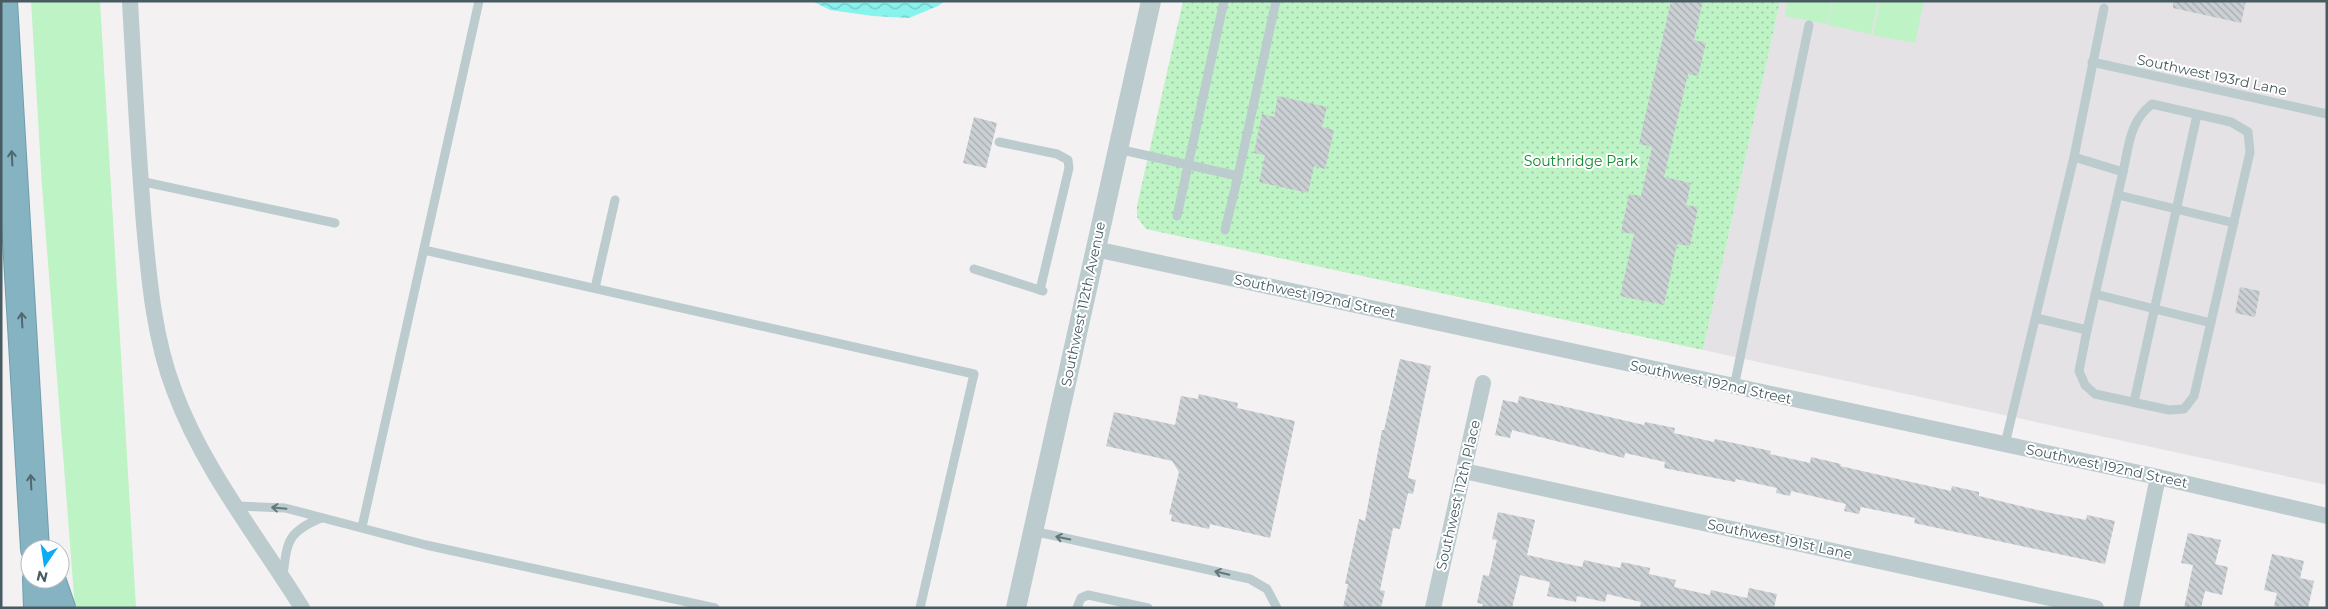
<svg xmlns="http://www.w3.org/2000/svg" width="2328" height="609" viewBox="0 0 2328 609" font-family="Montserrat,sans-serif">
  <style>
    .education { fill: #e4e2e4 }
    .grass { fill: #bef3c5 }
    .park { fill: url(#park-dots) }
    .water { fill: url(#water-waves) }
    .building { fill: url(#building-back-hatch) }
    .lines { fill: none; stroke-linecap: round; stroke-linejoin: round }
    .motorway-casing { stroke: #719eae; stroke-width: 30 }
    .service { stroke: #bbcbce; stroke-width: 9 }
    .minor { stroke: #bbcbce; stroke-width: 16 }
    .tertiary { stroke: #bbcbce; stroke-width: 20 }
    .motorway { stroke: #86b3c2; stroke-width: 28 }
    .oneway { stroke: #50686f }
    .oneway2 { stroke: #64777c }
    .labels { text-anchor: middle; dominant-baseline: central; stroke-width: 4; stroke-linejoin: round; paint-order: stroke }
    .street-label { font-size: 14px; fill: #475b60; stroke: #fff }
    .park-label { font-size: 14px; fill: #11882e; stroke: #fff }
  </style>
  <defs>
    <pattern id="park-dots" width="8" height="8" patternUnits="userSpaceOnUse" patternTransform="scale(1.25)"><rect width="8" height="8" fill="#bef3c5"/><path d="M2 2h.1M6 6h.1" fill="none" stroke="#9cc8a3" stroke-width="1.8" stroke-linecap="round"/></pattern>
    <pattern id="water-waves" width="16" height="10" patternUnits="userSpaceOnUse" patternTransform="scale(1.25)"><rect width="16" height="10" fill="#88f2ed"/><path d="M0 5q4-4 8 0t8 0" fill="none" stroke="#71c7c3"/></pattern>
    <pattern id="building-back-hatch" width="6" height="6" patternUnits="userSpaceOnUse" patternTransform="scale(1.25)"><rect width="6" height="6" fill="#cbd0d4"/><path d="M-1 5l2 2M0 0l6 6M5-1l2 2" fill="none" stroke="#a7acaf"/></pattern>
  </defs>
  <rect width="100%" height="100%" fill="#f3f1f2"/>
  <polygon class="education" points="1780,1 2327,1 2327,485 1703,350"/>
  <g class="grass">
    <polygon points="31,1 100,1 136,608 75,608 42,186"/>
    <polygon points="1788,1 1832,1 1827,24 1785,16"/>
    <polygon points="1833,1 1878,1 1871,34 1828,25"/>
    <polygon points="1880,1 1924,1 1915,43 1873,35"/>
  </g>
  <polygon class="park" points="1183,1 1780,1 1703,350 1146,229 1137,217 1137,206"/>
  <polygon class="water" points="812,1 945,1 938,6 909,18 873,16 830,10"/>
  <g class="building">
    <polygon points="1671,1 1703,1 1694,40 1706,43 1698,76 1688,74 1664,177 1691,183 1686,205 1698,207 1690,246 1677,244 1664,305 1620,296 1634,234 1621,232 1629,194 1641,196 1652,147 1639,144"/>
    <polygon points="2173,1 2246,1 2241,23 2173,8"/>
    <polygon points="1278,96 1327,107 1322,127 1334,130 1325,169 1314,166 1308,193 1259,182 1265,155 1254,153 1262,114 1274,117"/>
    <polygon points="974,117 997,123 986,168 963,163"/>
    <polygon points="2240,287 2260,291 2255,317 2235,313"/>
    <polygon points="1400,359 1431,366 1408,478 1416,480 1413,494 1408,493 1400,529 1393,528 1380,590 1385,591 1381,608 1343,608 1348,584 1345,584 1359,519 1365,521 1382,430 1384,430"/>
    <polygon points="1199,394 1238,403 1237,408 1295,421 1270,538 1210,524 1209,529 1171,521 1172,515 1169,514 1179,472 1172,461 1106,446 1114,412 1175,425 1181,396 1198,399"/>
    <polygon points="1519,396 1644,425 1645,422 1675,428 1674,433 1714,442 1715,439 1771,451 1770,454 1810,463 1811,457 1841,464 1840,466 1951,491 1952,486 1979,492 1979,496 2046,512 2086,520 2087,515 2115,521 2105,564 1914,523 1915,518 1861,507 1859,514 1844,511 1846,504 1791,491 1790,496 1776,493 1777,488 1736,479 1735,482 1664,468 1665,462 1625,453 1624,458 1512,430 1510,438 1495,435 1503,400 1518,403"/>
    <polygon points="1498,512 1535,520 1527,555 1582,567 1584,560 1620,568 1622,562 1650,568 1649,574 1676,580 1674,587 1710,595 1711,590 1747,598 1749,588 1777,594 1774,608 1640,608 1641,602 1607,594 1605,602 1577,596 1576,602 1547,596 1550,582 1520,575 1512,608 1482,608 1483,604 1477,603 1483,575 1489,576 1497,540 1492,539"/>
    <polygon points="2188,533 2221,540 2215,564 2228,567 2222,595 2205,591 2201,608 2184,608 2193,565 2181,563"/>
    <polygon points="2272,554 2304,561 2300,578 2314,581 2308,608 2274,606 2277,593 2264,590"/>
  </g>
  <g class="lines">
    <g class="motorway-casing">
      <g id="motorway">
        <polyline points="3,1 35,549"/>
        <polyline points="37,579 38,608"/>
        <polyline points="51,579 61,608"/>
      </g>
    </g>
    <g class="service">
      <polyline points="2092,62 2327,114"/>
      <polyline points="999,142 1057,154 1068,160 1069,168 1040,290"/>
      <polyline points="1118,149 1238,176 1276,1"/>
      <polyline points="140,181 335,223"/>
      <polyline points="2118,195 2234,223"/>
      <polyline points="1177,216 1224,1"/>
      <polyline points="1225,230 1238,176"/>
      <polyline points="424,250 974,374 920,608"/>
      <polyline points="974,269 1043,291"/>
      <polyline points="595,288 615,200"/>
      <polyline points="2095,294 2211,323"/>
      <path d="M2036,318L2087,330L2079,371L2085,385L2095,394L2169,410L2184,409L2194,396L2250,152L2248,132L2231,122L2152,104C2129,122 2129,146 2123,172L2074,157"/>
      <polyline points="2087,330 2123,172"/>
      <polyline points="1734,387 1809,25"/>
      <polyline points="2134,402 2197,115"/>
      <polyline points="2005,444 2074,157 2104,8"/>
      <polyline points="237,506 285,508 426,545 715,608"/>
      <polyline points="362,527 479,1"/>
      <polyline points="1033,531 1250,579 1267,589 1277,608"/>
      <path d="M283,576C287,542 287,532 321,518"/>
      <polyline points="1077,608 1081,598 1088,595 1148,608"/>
    </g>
    <g class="minor">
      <path d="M130,1C134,75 138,150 144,224C149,279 154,338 174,390C203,469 258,537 302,608"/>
      <polyline points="1095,249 2158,477 2327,516"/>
      <polyline points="1464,471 2096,608"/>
      <polyline points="1433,608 1483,383"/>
      <polyline points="2131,608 2158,477"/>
    </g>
    <polyline class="tertiary" points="1016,608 1151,1"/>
    <use href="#motorway" class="motorway"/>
  </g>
  <defs><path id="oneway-shaft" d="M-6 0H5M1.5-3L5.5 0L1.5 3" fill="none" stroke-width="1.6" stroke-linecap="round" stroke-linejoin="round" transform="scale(1.25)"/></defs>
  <g class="oneway">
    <use href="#oneway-shaft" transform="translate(12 158) rotate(-93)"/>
    <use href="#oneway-shaft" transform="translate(22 320) rotate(-93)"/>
    <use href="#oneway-shaft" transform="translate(31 482) rotate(-93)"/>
  </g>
  <g class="oneway2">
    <use href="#oneway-shaft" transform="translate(279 508) rotate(-175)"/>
    <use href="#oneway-shaft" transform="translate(1063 538) rotate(-168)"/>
    <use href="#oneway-shaft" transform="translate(1222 573) rotate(-167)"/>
  </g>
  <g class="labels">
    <g class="street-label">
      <text transform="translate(2212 75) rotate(12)">Southwest 193rd Lane</text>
      <text transform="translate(1315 296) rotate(12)">Southwest 192nd Street</text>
      <text transform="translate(1083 304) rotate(-78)">Southwest 112th Avenue</text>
      <text transform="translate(1711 382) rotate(12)">Southwest 192nd Street</text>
      <text transform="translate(2107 466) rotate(12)">Southwest 192nd Street</text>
      <text transform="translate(1458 495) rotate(-77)">Southwest 112th Place</text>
      <text transform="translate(1780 539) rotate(12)">Southwest 191st Lane</text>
    </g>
    <g class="park-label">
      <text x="1581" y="161">Southridge Park</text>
    </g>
  </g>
  <rect width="2328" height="609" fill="none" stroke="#475b60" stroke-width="5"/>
  <g transform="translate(45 564) rotate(193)"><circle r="24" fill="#ffffff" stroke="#b5bdbf"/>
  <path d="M0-4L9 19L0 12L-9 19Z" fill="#0dabf1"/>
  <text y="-8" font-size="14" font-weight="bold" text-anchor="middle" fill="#475b60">N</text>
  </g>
</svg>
